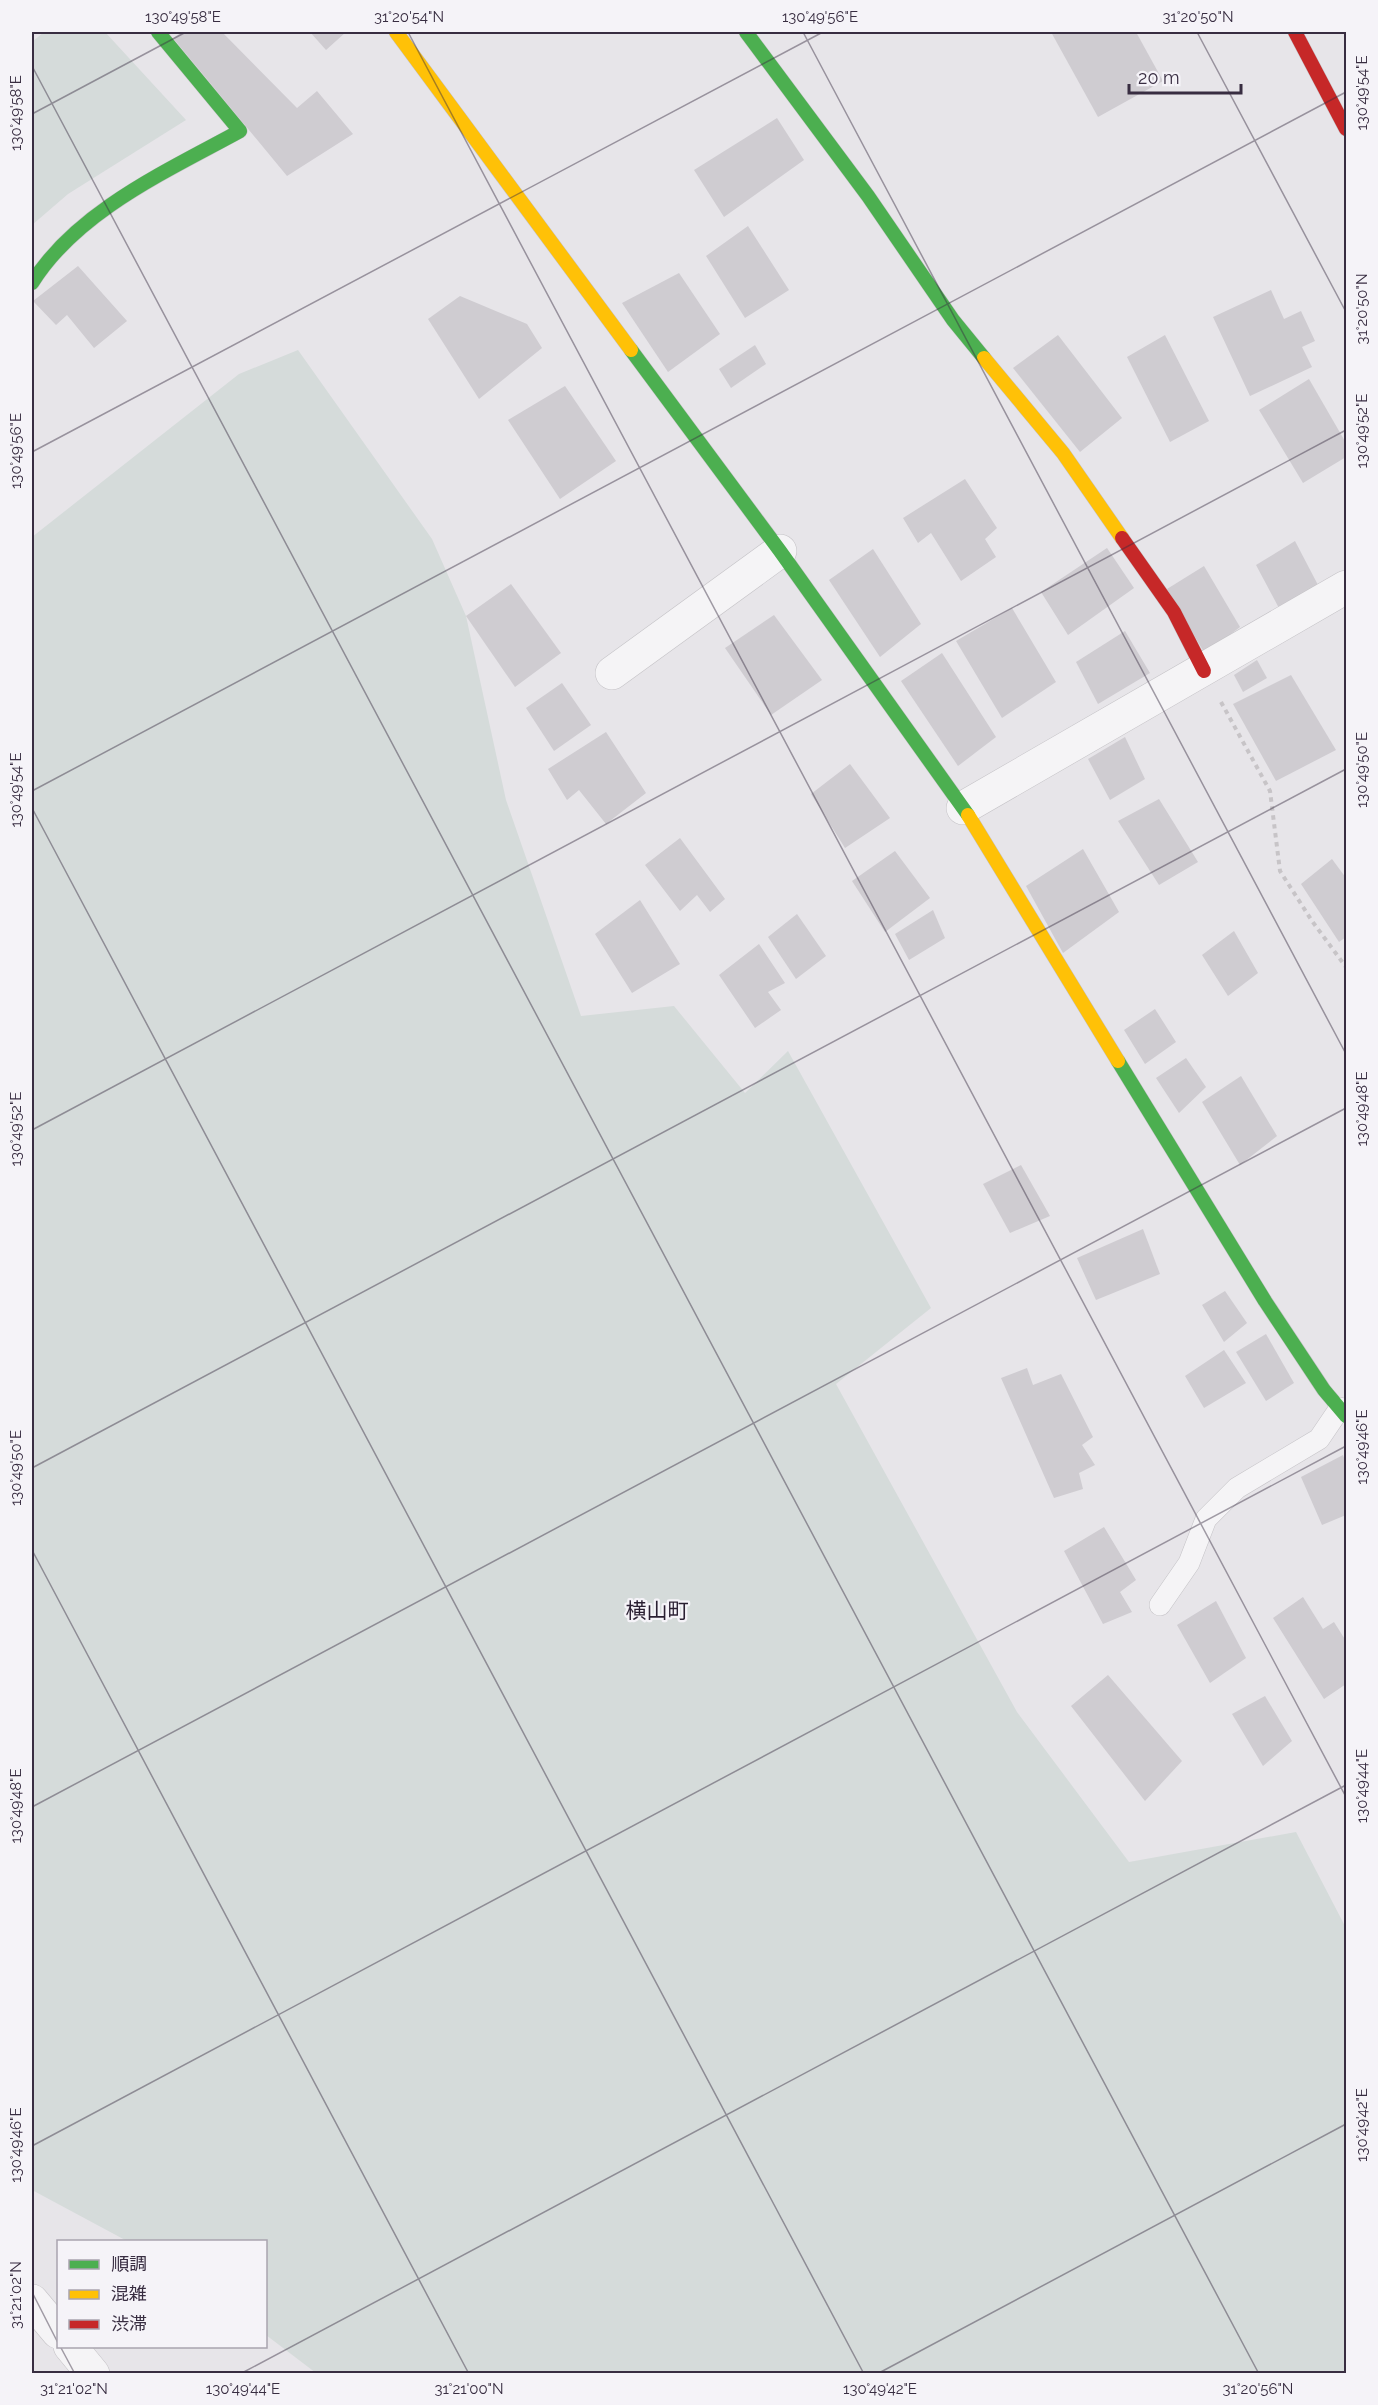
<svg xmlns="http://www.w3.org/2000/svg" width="1378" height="2405" viewBox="0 0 1378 2405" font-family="Raleway,'Noto Sans JP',sans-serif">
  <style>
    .green { fill: #d5dbda }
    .building { fill: #cfccd1 }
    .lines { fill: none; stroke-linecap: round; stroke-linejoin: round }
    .lane-casing { stroke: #c4c2c6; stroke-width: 22 }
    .street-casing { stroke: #c4c2c6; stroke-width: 34 }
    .fast-casing { stroke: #c4c2c6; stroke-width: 15 }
    .slow-casing { stroke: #c4c2c6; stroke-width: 15 }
    .jam-casing { stroke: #c4c2c6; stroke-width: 15 }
    .path { stroke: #c7c4c7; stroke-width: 4; stroke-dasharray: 4.5 4.5; stroke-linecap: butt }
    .lane { stroke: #f5f4f6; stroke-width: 21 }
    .street { stroke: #f5f4f6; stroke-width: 33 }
    .fast { stroke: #4caf50; stroke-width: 14 }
    .slow { stroke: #ffc107; stroke-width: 14 }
    .jam { stroke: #c62828; stroke-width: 14 }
    .ticks { fill: none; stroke: #382d41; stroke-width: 1.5; stroke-opacity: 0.45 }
    .labels { text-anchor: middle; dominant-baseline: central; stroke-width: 4.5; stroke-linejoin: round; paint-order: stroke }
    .quarter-label { font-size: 21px; fill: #2a1f32; stroke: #f5f3f8 }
    .neatline { fill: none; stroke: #382d41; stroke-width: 2 }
    .ticks-label { font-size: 15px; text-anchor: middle; fill: #382d41 }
  </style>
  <rect width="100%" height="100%" fill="#e7e5e9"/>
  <g class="green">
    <polygon points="44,32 105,32 186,120 68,194 32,225 32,42"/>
    <polygon points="298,350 432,539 466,616 506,800 581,1016 674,1006 745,1093 788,1051 931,1308 836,1384 1017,1712 1129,1862 1296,1832 1346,1928 1346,2373 316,2373 266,2335 266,2242 127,2241 32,2190 32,537 239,374"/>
  </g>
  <g class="building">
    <polygon points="182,32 222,32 297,108 317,91 353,134 287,176 173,38"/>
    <polygon points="310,32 346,32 326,50"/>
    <polygon points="1051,32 1136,32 1163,81 1098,117"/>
    <polygon points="777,118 804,160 724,217 694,170"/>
    <polygon points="748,226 789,290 745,318 706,256"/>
    <polygon points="78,266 127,321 94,348 67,315 56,325 33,301"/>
    <polygon points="679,273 720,334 668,372 622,303"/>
    <polygon points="1271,290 1284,319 1301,311 1315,341 1302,347 1312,367 1250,396 1213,317"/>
    <polygon points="460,296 527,324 542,348 479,399 428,319"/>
    <polygon points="1058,335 1122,418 1080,452 1013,368"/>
    <polygon points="1165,335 1209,421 1170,442 1127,357"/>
    <polygon points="755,345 766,364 731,388 719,369"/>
    <polygon points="1309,379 1346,443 1346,457 1303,483 1259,410"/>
    <polygon points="565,386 616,461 560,499 508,420"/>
    <polygon points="965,479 997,528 985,539 996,557 961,581 931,533 918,543 903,518"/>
    <polygon points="1295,541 1318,585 1280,610 1256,565"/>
    <polygon points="1107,548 1134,588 1068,635 1041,592"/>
    <polygon points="873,549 921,624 880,657 829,580"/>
    <polygon points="1204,566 1240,627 1205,654 1167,589"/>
    <polygon points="511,584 561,653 515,687 466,616"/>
    <polygon points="1012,608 1056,682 1002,718 956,641"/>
    <polygon points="774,615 822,680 771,715 725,648"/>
    <polygon points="1125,631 1150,673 1098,704 1076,662"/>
    <polygon points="942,653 996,737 958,766 901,681"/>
    <polygon points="1257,660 1267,678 1243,692 1234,675"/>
    <polygon points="1291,675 1336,750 1276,781 1233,704"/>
    <polygon points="562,683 591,725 554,751 526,708"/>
    <polygon points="606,732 646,793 606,824 579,790 567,800 548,769"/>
    <polygon points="1125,737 1145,779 1110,800 1088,759"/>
    <polygon points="850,764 890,818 845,848 811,794"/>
    <polygon points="1159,799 1198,862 1159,885 1118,821"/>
    <polygon points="680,838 725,899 710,912 697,895 680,911 645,865"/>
    <polygon points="1083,849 1119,912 1063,953 1026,886"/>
    <polygon points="895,851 930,898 885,932 852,881"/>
    <polygon points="1332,859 1346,878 1346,937 1339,942 1301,884"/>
    <polygon points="640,900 680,964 632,993 595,934"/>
    <polygon points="933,910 945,938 909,960 895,934"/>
    <polygon points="797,914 826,956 796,979 768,937"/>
    <polygon points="1234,931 1258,973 1228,996 1202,955"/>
    <polygon points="759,944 785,983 768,992 781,1010 755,1028 719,975"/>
    <polygon points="1155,1009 1176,1042 1145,1064 1124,1030"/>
    <polygon points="1186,1058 1206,1087 1179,1113 1156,1078"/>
    <polygon points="1241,1076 1277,1136 1240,1165 1202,1102"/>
    <polygon points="1021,1165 1050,1216 1010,1233 983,1184"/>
    <polygon points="1143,1229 1160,1274 1096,1300 1077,1258"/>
    <polygon points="1225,1291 1247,1323 1224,1342 1202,1305"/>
    <polygon points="1266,1334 1294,1383 1266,1401 1236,1352"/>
    <polygon points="1224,1350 1246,1383 1204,1408 1185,1376"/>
    <polygon points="1027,1368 1033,1385 1061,1374 1093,1437 1082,1445 1095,1465 1079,1473 1083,1489 1054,1498 1001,1378"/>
    <polygon points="1343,1455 1346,1463 1346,1515 1322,1525 1301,1477"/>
    <polygon points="1104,1527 1136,1580 1120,1592 1132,1612 1103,1624 1064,1551"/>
    <polygon points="1303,1597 1323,1629 1334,1622 1346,1641 1346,1684 1324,1699 1273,1618"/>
    <polygon points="1216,1601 1246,1658 1210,1683 1177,1625"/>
    <polygon points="1108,1675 1182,1761 1145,1801 1071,1706"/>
    <polygon points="1265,1696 1292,1741 1263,1766 1232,1714"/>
  </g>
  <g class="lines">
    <g class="lane-casing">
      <polyline id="lane" points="1160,1605 1189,1563 1206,1519 1237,1488 1319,1439 1340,1408"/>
    </g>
    <g class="street-casing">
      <g id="street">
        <polyline points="612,673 780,551"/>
        <polyline points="963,808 1346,587"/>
        <polyline points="32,2301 58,2332"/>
        <polyline points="70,2346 93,2374"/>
      </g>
    </g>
    <g class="fast-casing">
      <g id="fast">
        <polyline points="746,32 868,196 953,320 984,358"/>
        <path d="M32,283C77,211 167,171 240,131L158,32"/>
        <polyline points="631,350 780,551 968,815"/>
        <polyline points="1118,1061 1265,1301 1324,1390 1346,1416"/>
      </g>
    </g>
    <g class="slow-casing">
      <g id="slow">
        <polyline points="396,32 631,350"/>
        <polyline points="984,358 1063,453 1122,538"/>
        <polyline points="968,815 1118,1061"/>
      </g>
    </g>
    <g class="jam-casing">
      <g id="jam">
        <polyline points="1295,32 1346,129"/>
        <polyline points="1122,538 1174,612 1204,671"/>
      </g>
    </g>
    <polyline class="path" points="1221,702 1270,791 1280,871 1312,921 1346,967"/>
    <use href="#lane" class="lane"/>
    <use href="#street" class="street"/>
    <use href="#fast" class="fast"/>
    <use href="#slow" class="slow"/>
    <use href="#jam" class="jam"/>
  </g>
  <path class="ticks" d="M408,32L1346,1797M803,32L1346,1054M1197,32L1346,312M32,66L1259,2374M32,114L186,32M32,452L823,32M32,791L1346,92M32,808L864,2374M32,1130L1346,430M32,1468L1346,769M32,1550L469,2374M32,1807L1346,1108M32,2146L1346,1446M32,2292L58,2343M60,2346L75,2374M240,2374L1346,1785M877,2374L1346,2124"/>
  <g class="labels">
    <g class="quarter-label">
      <text x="657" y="1610">横山町</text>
    </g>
  </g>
  <rect width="1378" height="2405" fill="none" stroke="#f5f3f8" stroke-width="66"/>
  <rect x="57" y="2240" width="210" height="108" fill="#f5f3f8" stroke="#a9a4af" stroke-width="1.5"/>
  <rect x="69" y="2260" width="30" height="9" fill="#4caf50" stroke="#a9a4af" stroke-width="1.5"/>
  <text x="111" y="2270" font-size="18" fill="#382d41">順調</text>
  <rect x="69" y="2290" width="30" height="9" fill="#ffc107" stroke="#a9a4af" stroke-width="1.5"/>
  <text x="111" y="2300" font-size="18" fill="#382d41">混雑</text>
  <rect x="69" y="2320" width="30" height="9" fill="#c62828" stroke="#a9a4af" stroke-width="1.5"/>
  <text x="111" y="2330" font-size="18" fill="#382d41">渋滞</text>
  <path d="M1129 84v9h112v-9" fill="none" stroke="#382d41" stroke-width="3"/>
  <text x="1138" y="84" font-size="18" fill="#382d41" stroke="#f5f3f8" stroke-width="4.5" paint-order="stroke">20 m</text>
  <rect x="33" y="33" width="1312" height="2339" class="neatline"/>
  <g class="ticks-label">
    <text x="183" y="22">130°49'58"E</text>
    <text x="409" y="22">31°20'54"N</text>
    <text x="820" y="22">130°49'56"E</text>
    <text x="1198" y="22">31°20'50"N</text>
    <text transform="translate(1362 93) rotate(-90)" y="5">130°49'54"E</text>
    <text transform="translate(16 113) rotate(-90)" y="5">130°49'58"E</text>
    <text transform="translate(1362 309) rotate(-90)" y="5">31°20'50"N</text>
    <text transform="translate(1362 431) rotate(-90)" y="5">130°49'52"E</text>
    <text transform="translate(16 451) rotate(-90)" y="5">130°49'56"E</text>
    <text transform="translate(1362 770) rotate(-90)" y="5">130°49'50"E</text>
    <text transform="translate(16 790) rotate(-90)" y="5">130°49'54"E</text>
    <text transform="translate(1362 1109) rotate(-90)" y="5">130°49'48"E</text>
    <text transform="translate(16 1129) rotate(-90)" y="5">130°49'52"E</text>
    <text transform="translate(1362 1447) rotate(-90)" y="5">130°49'46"E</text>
    <text transform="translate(16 1468) rotate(-90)" y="5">130°49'50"E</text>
    <text transform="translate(1362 1786) rotate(-90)" y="5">130°49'44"E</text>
    <text transform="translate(16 1806) rotate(-90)" y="5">130°49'48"E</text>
    <text transform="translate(1362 2125) rotate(-90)" y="5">130°49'42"E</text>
    <text transform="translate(16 2145) rotate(-90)" y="5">130°49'46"E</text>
    <text transform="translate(16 2295) rotate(-90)" y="5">31°21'02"N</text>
    <text x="74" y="2394">31°21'02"N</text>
    <text x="243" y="2394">130°49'44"E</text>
    <text x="469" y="2394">31°21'00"N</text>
    <text x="880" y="2394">130°49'42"E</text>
    <text x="1258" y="2394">31°20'56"N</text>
  </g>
</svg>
